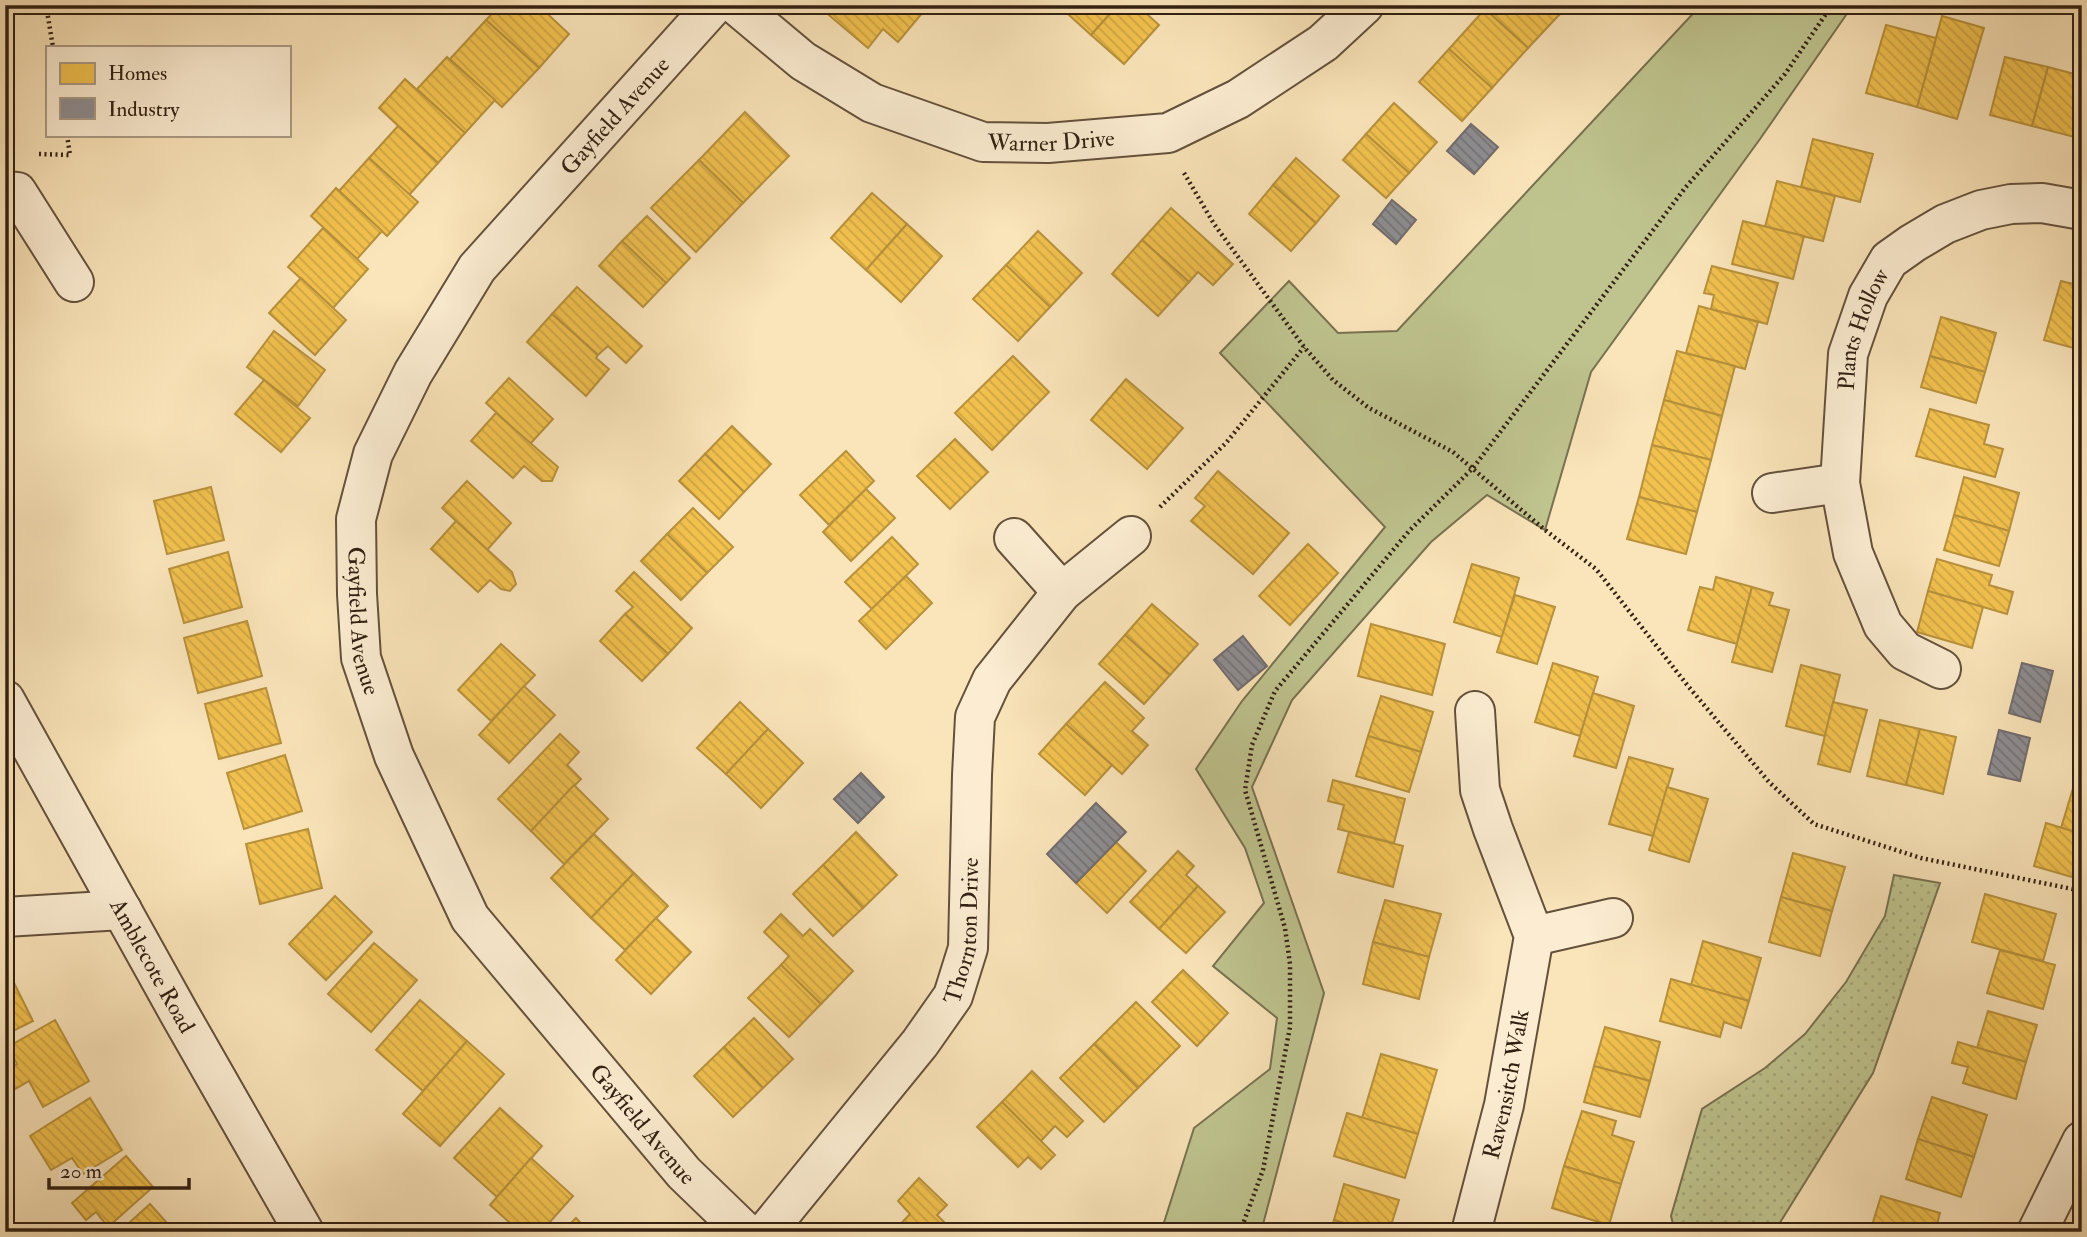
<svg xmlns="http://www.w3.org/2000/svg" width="2087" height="1237" viewBox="0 0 2087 1237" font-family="'IM FELL Double Pica',serif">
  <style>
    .grass { fill: url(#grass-dots); stroke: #787250; stroke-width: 2 }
    .park { fill: #bfc48f; stroke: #787250; stroke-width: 2 }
    .homes { fill: url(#homes-back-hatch); stroke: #b8913c; stroke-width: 2 }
    .industry { fill: url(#industry-back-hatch); stroke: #726c6c; stroke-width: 2 }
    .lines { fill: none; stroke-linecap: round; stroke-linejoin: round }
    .minor-casing { stroke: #64513c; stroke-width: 42 }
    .path { stroke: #322012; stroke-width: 4.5; stroke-dasharray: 2 3.5; stroke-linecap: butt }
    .minor { stroke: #fcedd2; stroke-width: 38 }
    .labels { text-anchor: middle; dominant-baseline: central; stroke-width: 7; stroke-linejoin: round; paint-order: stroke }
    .street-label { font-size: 23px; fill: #322012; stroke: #fcedd2 }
  </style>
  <defs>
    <pattern id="grass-dots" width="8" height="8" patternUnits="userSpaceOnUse" patternTransform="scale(1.75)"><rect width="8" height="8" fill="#bfc48f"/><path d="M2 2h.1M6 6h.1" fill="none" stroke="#a5a87a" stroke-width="1.8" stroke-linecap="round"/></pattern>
    <pattern id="homes-back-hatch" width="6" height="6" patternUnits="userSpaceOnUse" patternTransform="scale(1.75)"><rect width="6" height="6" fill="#f2c14e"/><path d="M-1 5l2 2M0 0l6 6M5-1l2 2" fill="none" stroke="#d0a643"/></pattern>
    <pattern id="industry-back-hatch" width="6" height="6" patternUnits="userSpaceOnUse" patternTransform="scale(1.75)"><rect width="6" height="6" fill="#8d8d92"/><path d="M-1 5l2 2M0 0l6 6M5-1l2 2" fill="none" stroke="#747376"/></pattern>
  </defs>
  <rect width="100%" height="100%" fill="#fae4b9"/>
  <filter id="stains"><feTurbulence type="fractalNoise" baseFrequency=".00286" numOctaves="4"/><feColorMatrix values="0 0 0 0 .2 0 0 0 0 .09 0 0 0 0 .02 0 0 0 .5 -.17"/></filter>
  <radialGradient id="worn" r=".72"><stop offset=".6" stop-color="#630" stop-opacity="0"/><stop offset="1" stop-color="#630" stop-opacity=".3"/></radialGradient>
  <polygon class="grass" points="1894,875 1940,883 1873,1073 1781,1221 1773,1232 1675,1232 1671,1216 1702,1109 1765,1068 1805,1034 1846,982 1885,916"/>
  <polygon class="park" points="1701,5 1853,5 1760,139 1591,372 1545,530 1487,495 1431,542 1292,700 1252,787 1324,993 1261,1232 1161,1232 1194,1128 1270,1069 1277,1018 1213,966 1264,903 1245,848 1196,769 1242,701 1385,527 1220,353 1289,281 1338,333 1397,331"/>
  <g class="homes">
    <polygon points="500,5 538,5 569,34 539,68 486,20"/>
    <polygon points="829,5 929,5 898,42 883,29 868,48 824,11"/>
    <polygon points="1058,5 1118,5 1091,35"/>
    <polygon points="1118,5 1137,5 1159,25 1124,64 1091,35"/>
    <polygon points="1495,5 1548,5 1559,15 1528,48 1488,12"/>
    <polygon points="1548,5 1567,5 1559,15"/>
    <polygon points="1485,9 1528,48 1492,88 1449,49"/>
    <polygon points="1942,16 1984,28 1957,119 1917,107"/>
    <polygon points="486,20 539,68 502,107 450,59"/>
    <polygon points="1886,25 1936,38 1917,107 1866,93"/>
    <polygon points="1449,49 1492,88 1462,121 1419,82"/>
    <polygon points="447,57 495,100 465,133 417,89"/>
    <polygon points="2005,57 2048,67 2032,126 1990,115"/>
    <polygon points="2048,67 2082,76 2079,91 2082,92 2082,139 2032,126"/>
    <polygon points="405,79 465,133 438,163 379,108"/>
    <polygon points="1394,103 1437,142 1409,173 1366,134"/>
    <polygon points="745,112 789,156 743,203 699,160"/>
    <polygon points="398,126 438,163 409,195 369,158"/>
    <polygon points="1366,134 1409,173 1386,198 1343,160"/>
    <polygon points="1813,139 1873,154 1860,202 1801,187"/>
    <polygon points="369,158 418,202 387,236 339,191"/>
    <polygon points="1296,158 1339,196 1316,223 1273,185"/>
    <polygon points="699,160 743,203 696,252 651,208"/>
    <polygon points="1777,181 1835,196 1823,241 1765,227"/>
    <polygon points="1273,185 1316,223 1291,251 1249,214"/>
    <polygon points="336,188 382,231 357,259 311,216"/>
    <polygon points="872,193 907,224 866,270 831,238"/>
    <polygon points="1171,208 1233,264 1213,285 1198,272 1189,282 1142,240"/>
    <polygon points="647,216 690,258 666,283 622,241"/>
    <polygon points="1743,221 1804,236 1793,279 1732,264"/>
    <polygon points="907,224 942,256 901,302 866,270"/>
    <polygon points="323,228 368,269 333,308 288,267"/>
    <polygon points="1038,231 1082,273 1050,307 1006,265"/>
    <polygon points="1142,240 1189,282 1158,316 1112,274"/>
    <polygon points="622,241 666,283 643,307 599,266"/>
    <polygon points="1006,265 1050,307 1018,341 973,299"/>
    <polygon points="1712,266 1778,283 1767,324 1711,309 1714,295 1704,293"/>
    <polygon points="301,278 346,320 315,355 269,313"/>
    <polygon points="2061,281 2082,286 2081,350 2044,340"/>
    <polygon points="577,287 642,346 626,363 608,346 598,355 552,314"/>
    <polygon points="1699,306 1758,322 1745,369 1686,353"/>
    <polygon points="552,314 598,355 596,358 609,369 586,396 527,342"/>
    <polygon points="1941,317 1996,333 1985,372 1930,356"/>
    <polygon points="274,331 325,370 298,406 247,367"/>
    <polygon points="1677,351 1735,366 1722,416 1664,400"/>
    <polygon points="1013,356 1049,392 992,450 955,413"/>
    <polygon points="1930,356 1985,372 1976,403 1921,387"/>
    <polygon points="509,378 553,419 530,444 486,403"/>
    <polygon points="1126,379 1183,428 1147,469 1091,420"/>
    <polygon points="264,380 310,418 281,452 235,414"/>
    <polygon points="1664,400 1722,416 1711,460 1652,445"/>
    <polygon points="1930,409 1989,425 1984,444 2003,449 1995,477 1916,456"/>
    <polygon points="496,413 558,467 552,481 542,481 524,466 513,478 471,441"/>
    <polygon points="732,426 771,464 744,492 705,454"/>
    <polygon points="955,439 988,472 950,509 917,476"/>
    <polygon points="1652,445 1711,460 1697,512 1639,497"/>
    <polygon points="846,451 874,481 829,525 800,495"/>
    <polygon points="705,454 744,492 719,519 679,481"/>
    <polygon points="1218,471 1289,533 1253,574 1191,521 1205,506 1195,498"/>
    <polygon points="1964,477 2019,493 2009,531 1954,515"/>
    <polygon points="467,481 511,523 487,550 442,508"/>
    <polygon points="211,487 224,540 167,554 154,501"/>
    <polygon points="866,489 895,518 851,561 823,532"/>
    <polygon points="1639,497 1697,512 1686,554 1627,539"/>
    <polygon points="693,508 733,547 707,573 667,534"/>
    <polygon points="1954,515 2009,531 1999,566 1944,550"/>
    <polygon points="456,521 512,572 516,584 510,591 501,589 490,580 478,592 431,549"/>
    <polygon points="667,534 707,573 681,600 641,561"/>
    <polygon points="892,537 918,564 872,609 845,582"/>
    <polygon points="1308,544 1338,573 1290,625 1259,596"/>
    <polygon points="228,552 242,607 184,623 169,569"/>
    <polygon points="1937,559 1992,575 1989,585 2013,592 2007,614 1928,591"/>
    <polygon points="1472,564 1519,578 1502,637 1454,622"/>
    <polygon points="634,572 692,628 668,654 625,614 633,607 616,591"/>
    <polygon points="906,576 932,603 886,649 859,621"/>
    <polygon points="1716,577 1752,587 1737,644 1688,630 1700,587 1713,590"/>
    <polygon points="1752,587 1773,593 1769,605 1789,610 1772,672 1732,662"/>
    <polygon points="1928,591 1983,607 1972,648 1917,632"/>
    <polygon points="1515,595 1555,607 1537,664 1497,652"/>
    <polygon points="1152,604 1198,644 1170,675 1125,635"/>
    <polygon points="625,614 668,654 642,681 600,641"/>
    <polygon points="247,621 262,676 198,693 184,638"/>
    <polygon points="1371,624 1445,644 1432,695 1358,676"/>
    <polygon points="1125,635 1170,675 1144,704 1099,664"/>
    <polygon points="501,644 535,675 491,721 458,690"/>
    <polygon points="1553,663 1598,677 1580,736 1535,722"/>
    <polygon points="1801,665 1840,675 1825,736 1786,726"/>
    <polygon points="1105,682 1144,718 1132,731 1148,745 1122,774 1066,724"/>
    <polygon points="524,686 555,715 509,763 479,735"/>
    <polygon points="266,688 281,743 219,759 205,704"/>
    <polygon points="1593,693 1634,706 1616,768 1574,756"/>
    <polygon points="1381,696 1433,712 1421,752 1368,736"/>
    <polygon points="740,702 768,729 726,774 697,748"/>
    <polygon points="1833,702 1867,710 1850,772 1818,764"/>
    <polygon points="1880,720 1920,729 1906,785 1867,776"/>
    <polygon points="1066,724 1112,765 1085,795 1039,754"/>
    <polygon points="768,729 803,763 761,808 726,774"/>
    <polygon points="1920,729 1956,737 1943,794 1906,785"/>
    <polygon points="560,734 579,752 567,765 581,779 531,831 498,799"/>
    <polygon points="1368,736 1421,752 1409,792 1356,776"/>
    <polygon points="285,755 302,811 244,829 227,773"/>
    <polygon points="1629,757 1673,769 1653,836 1609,824"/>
    <polygon points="1333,780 1405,799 1394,843 1338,829 1344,805 1328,801"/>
    <polygon points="574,785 608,819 564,864 531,831"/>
    <polygon points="2074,785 2082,787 2082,834 2061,828"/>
    <polygon points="1667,787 1708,799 1689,862 1649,850"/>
    <polygon points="2046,823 2082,834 2082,880 2034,866"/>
    <polygon points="308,829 322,888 260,904 246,844"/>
    <polygon points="856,832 897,875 863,908 823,865"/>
    <polygon points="1349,832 1403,846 1393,887 1338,872"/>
    <polygon points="594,834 634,873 591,918 551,878"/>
    <polygon points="1116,842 1146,871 1107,913 1076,883"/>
    <polygon points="1178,851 1194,866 1186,875 1198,886 1159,929 1130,902"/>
    <polygon points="1793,853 1845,867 1832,911 1781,897"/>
    <polygon points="823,865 863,908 833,936 793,894"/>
    <polygon points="634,873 668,906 625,950 591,918"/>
    <polygon points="1198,886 1225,912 1186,953 1159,929"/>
    <polygon points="1985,894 2056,914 2043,961 1972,942"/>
    <polygon points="335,896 372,932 326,980 289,944"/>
    <polygon points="1781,897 1832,911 1820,956 1769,942"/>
    <polygon points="1385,900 1441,914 1429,957 1373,942"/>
    <polygon points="781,914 803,936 810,929 853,971 821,1004 781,965 789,956 764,932"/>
    <polygon points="656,918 691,952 651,994 616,960"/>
    <polygon points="1703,941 1761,958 1749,1001 1691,985"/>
    <polygon points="1373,942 1429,957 1419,999 1363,984"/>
    <polygon points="374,943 417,980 371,1032 328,994"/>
    <polygon points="2000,950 2055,965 2043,1009 1987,993"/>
    <polygon points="5,965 33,1021 5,1035"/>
    <polygon points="781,965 821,1004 789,1037 748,998"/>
    <polygon points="1183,970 1228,1013 1197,1046 1152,1002"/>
    <polygon points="1671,979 1749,1001 1741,1028 1724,1022 1720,1037 1660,1021"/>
    <polygon points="420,1000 467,1041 423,1091 376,1050"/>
    <polygon points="1136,1002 1180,1046 1138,1088 1094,1044"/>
    <polygon points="1988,1011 2037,1025 2026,1062 1977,1048"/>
    <polygon points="754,1018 793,1059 763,1088 724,1047"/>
    <polygon points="55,1020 89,1081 43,1107 29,1081 5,1095 5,1071 17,1064 8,1047"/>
    <polygon points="1605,1027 1660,1042 1650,1081 1594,1066"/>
    <polygon points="467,1041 504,1074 440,1146 403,1114"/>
    <polygon points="1958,1042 2026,1062 2016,1099 1963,1083 1968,1067 1952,1063"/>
    <polygon points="1094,1044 1138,1088 1104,1122 1060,1078"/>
    <polygon points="724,1047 763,1088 733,1117 694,1076"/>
    <polygon points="1381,1054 1437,1070 1418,1134 1362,1118"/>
    <polygon points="1594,1066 1650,1081 1640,1117 1584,1102"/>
    <polygon points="1032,1071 1083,1121 1067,1137 1055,1126 1041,1141 1002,1102"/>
    <polygon points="1932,1097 1987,1115 1974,1157 1918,1139"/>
    <polygon points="90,1098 122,1150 83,1174 72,1158 51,1170 30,1136"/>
    <polygon points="1002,1102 1055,1155 1041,1169 1028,1157 1018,1167 977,1127"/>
    <polygon points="500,1108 542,1146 497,1197 454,1158"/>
    <polygon points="1582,1111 1616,1121 1612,1135 1634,1142 1621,1184 1564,1166"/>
    <polygon points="1347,1113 1418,1134 1405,1178 1334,1156"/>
    <polygon points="1918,1139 1974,1157 1961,1197 1906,1179"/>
    <polygon points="126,1156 153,1187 108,1227 96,1212 86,1220 72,1203"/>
    <polygon points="531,1158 573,1196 541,1232 520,1232 490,1205"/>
    <polygon points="1564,1166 1621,1184 1609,1225 1552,1208"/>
    <polygon points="919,1178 947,1205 937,1215 954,1232 893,1232 910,1214 898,1201"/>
    <polygon points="1344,1184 1399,1200 1389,1232 1373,1232 1334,1220"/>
    <polygon points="1881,1196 1940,1213 1935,1232 1870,1232"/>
    <polygon points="150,1204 175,1232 119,1232"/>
    <polygon points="576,1218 589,1232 562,1232"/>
    <polygon points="1334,1220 1373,1232 1330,1232"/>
  </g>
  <g class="industry">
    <polygon points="1471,124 1498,147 1474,174 1447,151"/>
    <polygon points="1392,200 1416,220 1396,244 1373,224"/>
    <polygon points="1243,636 1267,666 1238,690 1214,660"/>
    <polygon points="2022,663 2053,671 2040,722 2009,713"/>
    <polygon points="1999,730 2030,738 2020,781 1988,774"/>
    <polygon points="861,773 884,797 858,823 834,799"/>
    <polygon points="1096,803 1126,832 1076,883 1047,854"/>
  </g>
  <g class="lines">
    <g class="minor-casing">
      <g id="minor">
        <path id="s1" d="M714,5L477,268L413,373L373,454L356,519L357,594L361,658L394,756L470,918L684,1173L745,1232"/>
        <path id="s2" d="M736,5L803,61L872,103L983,142L1048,143L1168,133L1238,99L1323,43L1364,5"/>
        <polyline points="5,191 17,192 74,282"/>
        <polyline points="1772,493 1840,483"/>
        <polyline points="1014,538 1062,592"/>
        <path id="s3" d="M1941,669L1905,651L1883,625L1853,553L1840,483L1848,354L1868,296L1889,260L1913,243L1945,224L1981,210L2011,204L2042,203L2082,210"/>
        <path id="s4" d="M5,700L179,1013L304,1232"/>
        <polyline points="5,917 122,910"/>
        <polyline points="1534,936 1613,918"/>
        <path id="s5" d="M766,1232L920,1043L953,996L968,948L972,775L975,717L992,680L1062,592L1131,536"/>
        <path id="s6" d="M1471,1232L1504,1105L1534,936L1493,829L1480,790L1475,711"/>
        <polyline points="2037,1232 2082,1141"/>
      </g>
    </g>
    <g class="path">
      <polyline points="46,5 53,47"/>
      <polyline points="39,154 70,155 67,135"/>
      <polyline points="1184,173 1214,224 1304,347 1333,380 1369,408 1453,452 1545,530 1596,569 1688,686 1769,782 1814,824 1921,858 2082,891"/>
      <polyline points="1160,507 1226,443 1304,347"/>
      <polyline points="1240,1232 1263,1170 1290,1027 1290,964 1285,928 1245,790 1252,745 1275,691 1409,531 1473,468 1685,188 1785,74 1832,5"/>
    </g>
    <use href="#minor" class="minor"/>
  </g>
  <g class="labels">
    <g class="street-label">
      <text transform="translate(615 116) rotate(-48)">Gayfield Avenue</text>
      <text stroke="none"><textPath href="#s2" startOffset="354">Warner Drive</textPath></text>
      <text stroke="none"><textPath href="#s3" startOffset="380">Plants Hollow</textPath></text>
      <text stroke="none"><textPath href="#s1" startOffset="737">Gayfield Avenue</textPath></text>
      <text stroke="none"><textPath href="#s5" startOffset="368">Thornton Drive</textPath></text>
      <text stroke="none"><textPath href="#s4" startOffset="304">Amblecote Road</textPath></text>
      <text stroke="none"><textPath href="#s6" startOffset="152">Ravensitch Walk</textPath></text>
      <text stroke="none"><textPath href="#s1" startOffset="1325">Gayfield Avenue</textPath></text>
    </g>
  </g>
  <rect width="2087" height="1237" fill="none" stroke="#fae4b9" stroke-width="28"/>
  <rect x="7" y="7" width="2073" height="1223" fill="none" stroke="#322012" stroke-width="3.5"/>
  <rect x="14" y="14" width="2059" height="1209" fill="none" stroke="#322012" stroke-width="2"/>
  <rect x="46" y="46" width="245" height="91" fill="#fcedd2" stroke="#ab9b85" stroke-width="2"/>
  <rect x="60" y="63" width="35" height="21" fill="#f2c14e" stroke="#ab9b85" stroke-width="2"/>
  <text x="108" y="80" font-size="21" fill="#322012">Homes</text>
  <rect x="60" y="98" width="35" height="21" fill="#8d8d92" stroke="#ab9b85" stroke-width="2"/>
  <text x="108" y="116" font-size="21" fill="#322012">Industry</text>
  <path d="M49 1178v10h140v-10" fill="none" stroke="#322012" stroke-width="3.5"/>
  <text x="60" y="1178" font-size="21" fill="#322012" stroke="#fcedd2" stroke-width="5" paint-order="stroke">20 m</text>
  <rect width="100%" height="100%" filter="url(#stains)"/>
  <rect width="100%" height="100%" fill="url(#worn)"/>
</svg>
